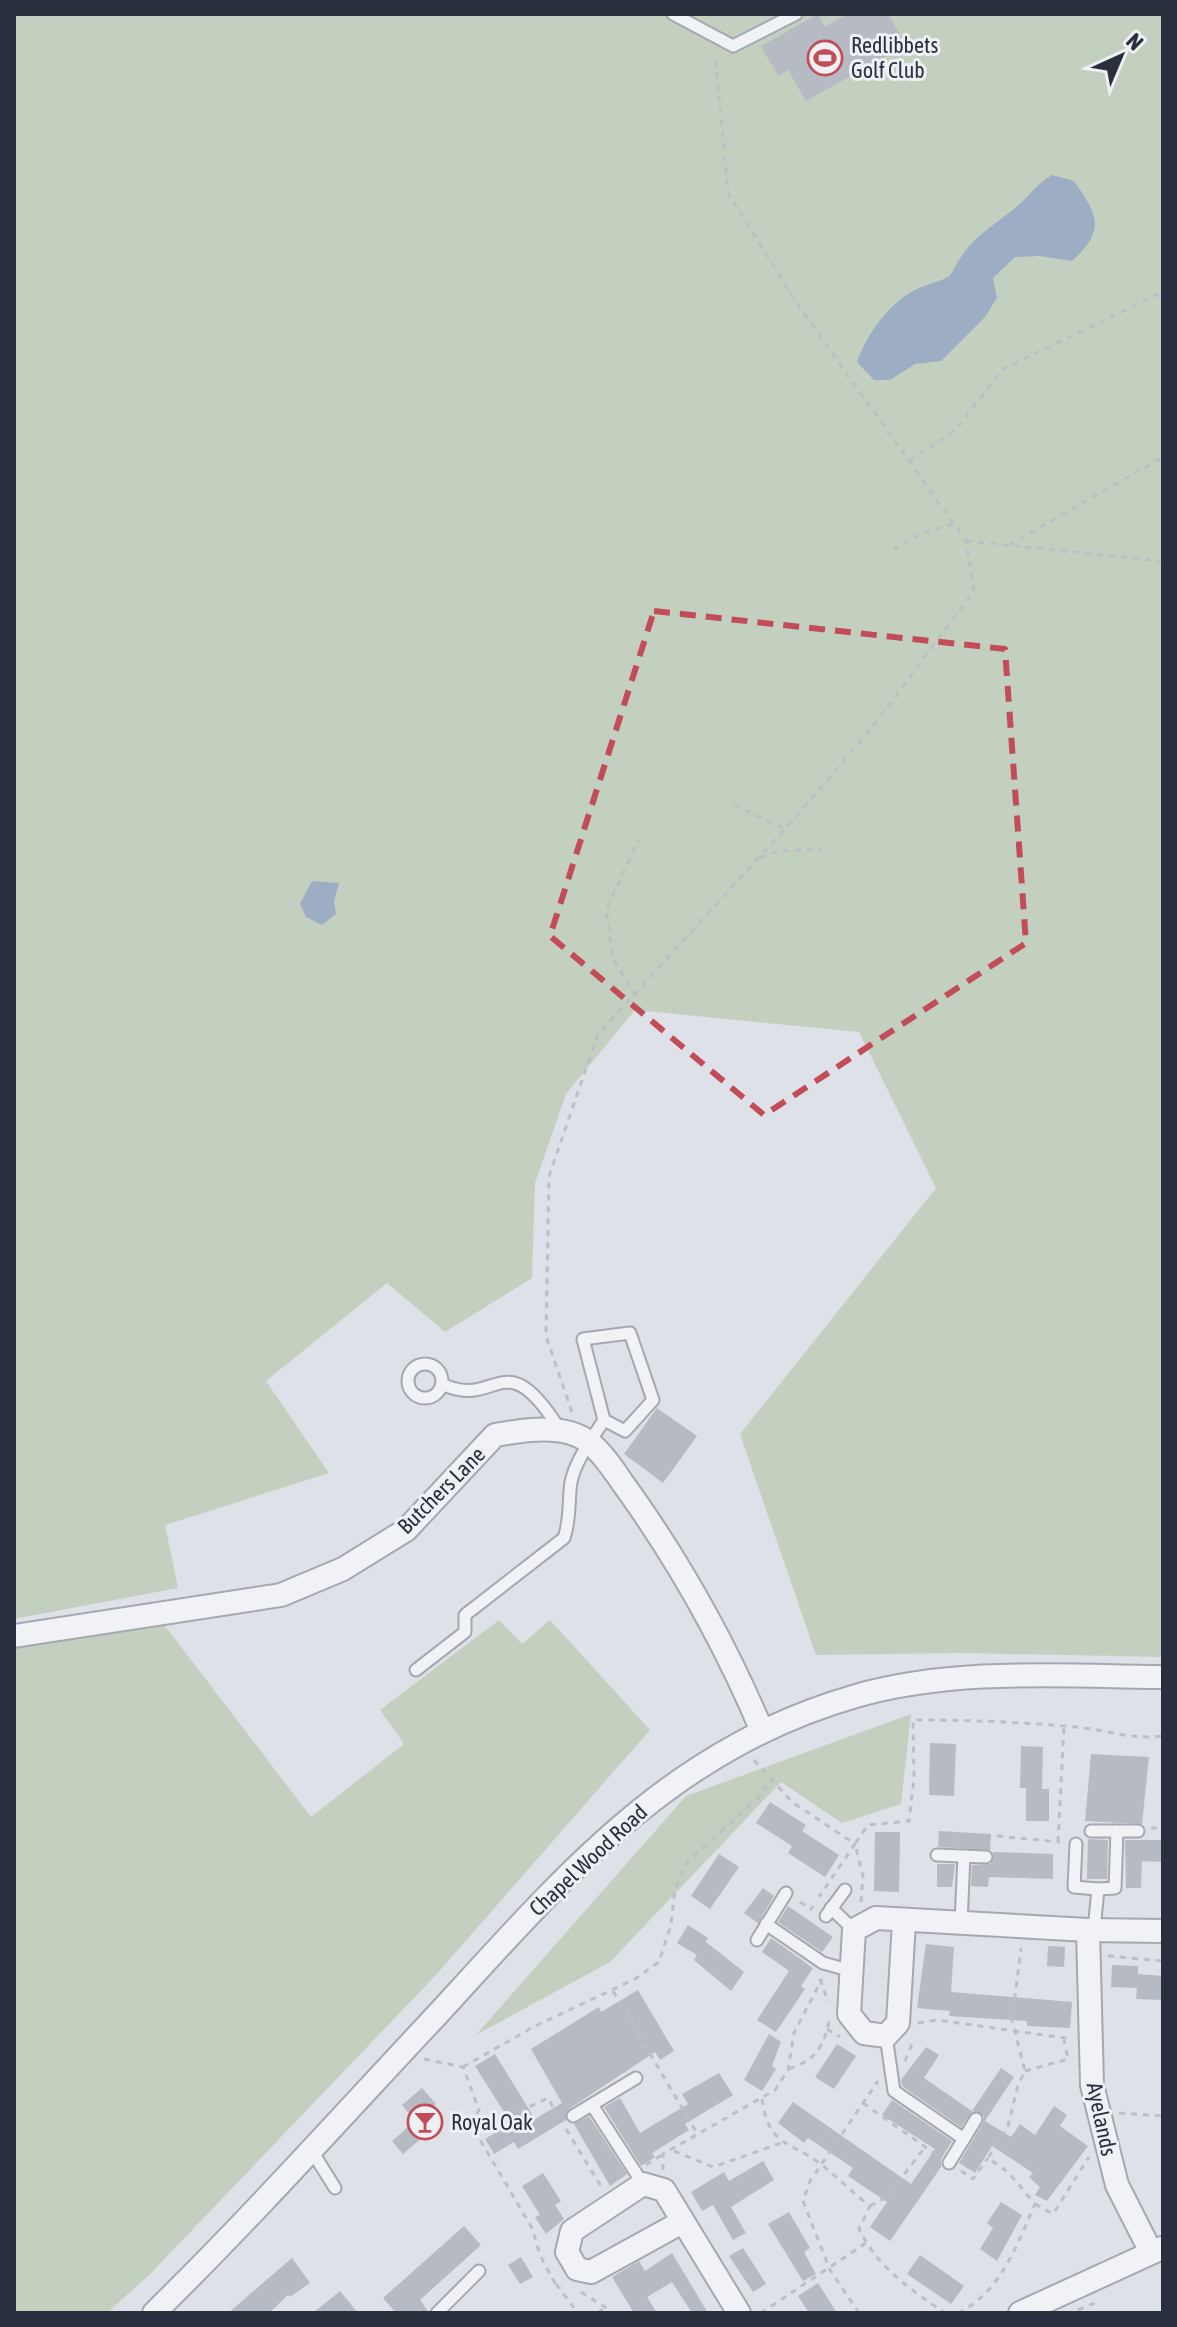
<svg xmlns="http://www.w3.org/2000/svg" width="1177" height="2327" viewBox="0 0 1177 2327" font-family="'Asap Condensed',sans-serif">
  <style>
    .green { fill: #c3d0c0 }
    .water { fill: #9cadc4 }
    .building { fill: #b6bac3 }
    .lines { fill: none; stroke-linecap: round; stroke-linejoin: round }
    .lane-casing { stroke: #a4a8b0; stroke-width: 15 }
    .street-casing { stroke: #a4a8b0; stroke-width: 26 }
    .path { stroke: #bdbfc5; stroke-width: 3; stroke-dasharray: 6 6; stroke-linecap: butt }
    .lane { stroke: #f1f2f5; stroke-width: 11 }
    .street { stroke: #f1f2f5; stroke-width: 22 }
    .marked { fill: none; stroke: #c24d59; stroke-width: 6; stroke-dasharray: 16 10; stroke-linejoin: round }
    .labels { text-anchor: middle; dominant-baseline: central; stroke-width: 6; stroke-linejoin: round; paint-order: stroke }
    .poi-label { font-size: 22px; fill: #292f3c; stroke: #eef0f4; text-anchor: start }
    .street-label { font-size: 22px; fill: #292f3c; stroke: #eef0f4 }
  </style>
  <rect width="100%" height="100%" fill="#dee1e7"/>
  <g class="green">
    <polygon points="14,14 1163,14 1163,1657 960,1653 816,1655 740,1434 936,1188 859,1032 635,1010 566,1094 535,1183 532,1278 445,1332 387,1283 266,1381 329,1473 165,1525 178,1588 14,1619"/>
    <polygon points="156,1614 311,1817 404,1744 380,1710 499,1620 522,1644 550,1620 650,1730 435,1976 150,2274 107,2313 14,2313 14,1647"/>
    <polygon points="911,1714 901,1804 842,1823 781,1782 610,1962 476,2035 686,1796"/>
  </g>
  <g class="water">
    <path d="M1052,175L1074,181C1098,215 1106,230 1072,261L1040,256L1015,257L993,278L997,298L985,317L941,361L915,364L890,380H874L857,362C866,335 890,302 915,290C927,284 939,282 950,276C971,236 982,235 1015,208C1030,196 1033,187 1052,175Z"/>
    <polygon points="312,881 339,883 334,902 336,914 322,925 306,917 300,904"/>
  </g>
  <g class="building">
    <polygon points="818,14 825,27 848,14 888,14 906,45 806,101 788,70 778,76 761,46"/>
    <polygon points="657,1408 697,1436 663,1483 624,1454"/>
    <polygon points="930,1743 956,1744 954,1796 929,1795"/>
    <polygon points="1021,1746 1043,1747 1042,1789 1049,1789 1049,1821 1026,1821 1026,1788 1020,1788"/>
    <polygon points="1091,1754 1149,1757 1142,1824 1085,1821"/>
    <polygon points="770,1802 806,1825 802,1831 839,1855 825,1877 788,1853 792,1846 756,1823"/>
    <polygon points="939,1831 991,1834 990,1850 938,1847"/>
    <polygon points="875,1832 900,1832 899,1892 874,1891"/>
    <polygon points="1088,1839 1108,1840 1107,1879 1087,1879"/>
    <polygon points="1125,1840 1163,1840 1163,1862 1142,1861 1141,1888 1126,1888"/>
    <polygon points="993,1852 1053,1854 1053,1879 989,1877 988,1887 971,1886 972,1865 991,1864"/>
    <polygon points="719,1854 739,1867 710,1909 691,1896"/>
    <polygon points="937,1864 955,1864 952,1887 937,1887"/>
    <polygon points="763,1888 774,1896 758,1923 744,1913"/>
    <polygon points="788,1906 833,1937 822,1952 778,1922"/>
    <polygon points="688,1925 708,1938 706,1942 744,1972 731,1991 694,1960 697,1955 677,1943"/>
    <polygon points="771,1938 813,1968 801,1986 805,1989 776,2032 757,2020 789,1971 762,1952"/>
    <polygon points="926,1944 954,1947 951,1992 1072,2002 1070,2028 1027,2026 1027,2021 949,2016 950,2011 917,2008"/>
    <polygon points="1048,1946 1065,1947 1064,1967 1047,1966"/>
    <polygon points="1112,1965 1138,1966 1138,1974 1163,1976 1163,2000 1136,1999 1137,1988 1111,1987"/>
    <polygon points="638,1990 674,2051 660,2060 655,2052 569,2109 566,2120 518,2149 514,2142 494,2154 485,2139 511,2123 475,2066 495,2054 535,2119 562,2103 531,2049 599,2007 601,2012"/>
    <polygon points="769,2034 781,2042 772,2066 776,2069 762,2091 744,2080"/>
    <polygon points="837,2044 856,2056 834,2089 815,2077"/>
    <polygon points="926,2047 939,2055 924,2078 972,2111 1001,2068 1014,2077 985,2121 1011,2137 1020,2124 1035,2135 1054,2106 1067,2115 1060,2126 1088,2146 1047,2201 1035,2195 1040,2187 1029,2177 1033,2173 992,2146 975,2173 959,2163 983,2123 984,2116 973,2111 961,2127 902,2086 901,2080"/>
    <polygon points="719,2073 733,2095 685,2124 689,2130 652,2153 655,2157 641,2166 604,2107 620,2098 640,2133 688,2104 682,2094"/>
    <polygon points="422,2088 436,2104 427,2111 438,2124 403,2154 392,2141 415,2121 402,2105"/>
    <polygon points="892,2100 952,2141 941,2159 941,2167 890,2241 870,2227 887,2202 848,2176 853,2168 808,2138 804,2143 778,2123 793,2102 911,2184 935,2149 882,2115"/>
    <polygon points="589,2116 627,2174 610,2186 574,2124"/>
    <polygon points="763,2161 774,2180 731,2207 746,2233 733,2240 713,2205 702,2211 691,2192 724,2172 729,2181"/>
    <polygon points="543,2173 561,2201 555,2205 564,2219 546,2234 535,2217 540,2215 522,2186"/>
    <polygon points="1001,2202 1022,2215 997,2261 980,2249 993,2228 987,2223"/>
    <polygon points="789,2212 810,2248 804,2252 816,2274 803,2281 768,2224"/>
    <polygon points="464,2226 481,2245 420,2300 429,2313 396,2313 383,2298"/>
    <polygon points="743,2248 766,2284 753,2292 729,2256"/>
    <polygon points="672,2253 708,2313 692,2313 672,2282 647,2297 657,2313 634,2313 612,2277 639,2261 645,2271"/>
    <polygon points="920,2255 964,2286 951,2304 907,2274"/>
    <polygon points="521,2257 533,2277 520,2284 508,2265"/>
    <polygon points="292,2258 310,2283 290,2297 288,2295 269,2313 228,2313"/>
    <polygon points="818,2283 837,2313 809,2313 798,2296"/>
    <polygon points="340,2291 358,2313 313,2313"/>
  </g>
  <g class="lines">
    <g class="lane-casing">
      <g id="lane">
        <polyline points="673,14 733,46 796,14"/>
        <circle cx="425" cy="1381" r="17"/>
        <path d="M442,1384C498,1411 503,1339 560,1430"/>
        <path d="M416,1670L465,1632V1615L564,1538C571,1518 568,1501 571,1482C576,1459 592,1439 604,1420L583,1339L630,1333L653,1400L625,1431L604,1420"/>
        <polyline points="1091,1831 1138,1831"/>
        <polyline points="1076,1844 1074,1887 1098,1889"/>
        <polyline points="937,1855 986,1857"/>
        <polyline points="831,1908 854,1930"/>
        <polyline points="826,1916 845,1890"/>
        <polyline points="961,1923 964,1856"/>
        <polyline points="766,1924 823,1963 852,1971"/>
        <polyline points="1094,1930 1098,1889 1115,1888 1117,1831"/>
        <polyline points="757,1940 786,1893"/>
        <polyline points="886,2036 894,2091 964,2139"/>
        <polyline points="592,2105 643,2184"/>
        <polyline points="573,2116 636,2078"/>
        <polyline points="310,2148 335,2188"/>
        <polyline points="949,2163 976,2119"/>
        <polyline points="437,2313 479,2271"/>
      </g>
    </g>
    <g class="street-casing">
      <g id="street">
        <path d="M14,1636L281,1595L343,1569L406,1530L495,1435C524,1430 566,1423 590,1443C607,1457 619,1479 632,1496C684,1570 727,1648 762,1731"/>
        <polyline points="904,1922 898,2023 886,2036 864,2033 849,2014 854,1930 876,1918 1088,1930 1092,2085 1117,2185 1151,2252"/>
        <polyline points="1088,1930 1163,1931"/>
        <polyline points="682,2222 591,2272 577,2269 567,2252 572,2231 643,2184 664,2190 739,2313"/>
        <path d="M154,2313C251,2218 343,2115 436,2016C563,1878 668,1750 856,1696C954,1668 1062,1676 1163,1677"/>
        <polyline points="1020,2313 1162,2248"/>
      </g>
    </g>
    <g class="path">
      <polyline points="909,461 954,431 1003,369 1163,292"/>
      <polyline points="966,541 1163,561"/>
      <polyline points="1009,545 1163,457"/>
      <polyline points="893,550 924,532 953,524"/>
      <polyline points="734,805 785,829"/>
      <polyline points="760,858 779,851 823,849"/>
      <polyline points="636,996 613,959 606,910 639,839"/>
      <polyline points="572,1412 546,1336 549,1176 598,1034 796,817 873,726 974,591 966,541 796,302 728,193 715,54"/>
      <polyline points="754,1760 792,1802 855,1844 819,1897"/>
      <polyline points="1151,1828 1163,1828"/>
      <polyline points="997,1836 1060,1842"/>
      <polyline points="1058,1842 1064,1726"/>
      <polyline points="800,1902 811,1909 813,1906"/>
      <path d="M861,1902L863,1876L855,1844L868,1825L909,1821L914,1779L913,1720C968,1720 1022,1722 1076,1727C1108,1730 1130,1740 1163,1736"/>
      <polyline points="1108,1956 1163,1961"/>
      <polyline points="820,1979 828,2002"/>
      <polyline points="613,1991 698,2135"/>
      <polyline points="918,2023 937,2020 1072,2039"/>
      <polyline points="827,2029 840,2037"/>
      <polyline points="424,2059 463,2067 479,2110 472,2123 475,2131 532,2228 540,2255 555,2283 562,2285"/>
      <polyline points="905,2061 914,2039"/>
      <polyline points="463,2067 533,2027 635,1979 659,1962 671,1925 675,1889 688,1861 757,1799 770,1781"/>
      <path d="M789,2069C814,2061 824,2047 829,2021"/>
      <polyline points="1025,2071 1068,2059 1064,2040"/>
      <path d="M762,2099C769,2148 790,2140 822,2165C838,2178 853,2193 870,2206L859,2229C877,2267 911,2290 945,2313"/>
      <polyline points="863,2103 938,2156"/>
      <polyline points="1119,2113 1163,2116"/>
      <polyline points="566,2129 602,2188"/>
      <polyline points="475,2131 548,2098 558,2116"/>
      <polyline points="674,2151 713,2167 781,2143"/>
      <polyline points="646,2165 663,2154"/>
      <polyline points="663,2170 663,2154 775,2090 788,2070 794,2033 822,1979"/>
      <polyline points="961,2171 973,2179 988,2158"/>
      <polyline points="1035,2204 1053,2214 1089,2157"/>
      <polyline points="870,2206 887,2197 925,2147"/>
      <polyline points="556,2284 578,2313"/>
      <polyline points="581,2292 605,2307 609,2313"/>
      <polyline points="1078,2310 1100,2301"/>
      <polyline points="598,2313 605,2307"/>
      <polyline points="761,2313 866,2243"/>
      <polyline points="859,2313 830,2270 803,2201 810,2181 878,2081"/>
      <path d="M958,2313C1000,2293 1017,2245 1035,2204L1008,2172L988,2158L1008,2126L1018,2085L1025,2071L1012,2020L1021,1948"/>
    </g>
    <use href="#lane" class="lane"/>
    <use href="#street" class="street"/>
  </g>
  <path class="marked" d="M654,611L1005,649L1026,943L764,1115L550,936Z"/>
  <defs>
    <g id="stadium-ring" transform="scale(1.8)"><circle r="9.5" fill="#eef0f4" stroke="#c24d59" stroke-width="1.5"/><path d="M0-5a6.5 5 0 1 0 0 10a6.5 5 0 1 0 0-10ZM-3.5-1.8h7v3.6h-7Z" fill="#c24d59"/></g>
    <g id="bar-ring" transform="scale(1.8)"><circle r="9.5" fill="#eef0f4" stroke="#c24d59" stroke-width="1.5"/><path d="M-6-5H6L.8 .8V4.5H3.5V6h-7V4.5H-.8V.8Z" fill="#c24d59"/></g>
  </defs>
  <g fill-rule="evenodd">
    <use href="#stadium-ring" x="825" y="58"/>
    <use href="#bar-ring" x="425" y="2122"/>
  </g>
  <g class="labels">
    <g class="poi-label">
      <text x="851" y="45">Redlibbets<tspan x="851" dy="25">Golf Club</tspan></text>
      <text x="451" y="2122">Royal Oak</text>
    </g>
    <g class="street-label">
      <text transform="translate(441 1490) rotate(-45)">Butchers Lane</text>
      <text transform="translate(588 1860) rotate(-43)">Chapel Wood Road</text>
      <text transform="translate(1102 2119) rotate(78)">Ayelands</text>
    </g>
  </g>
  <rect width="1177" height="2327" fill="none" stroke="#292f3c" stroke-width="32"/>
  <g transform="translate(1121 56) rotate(44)" stroke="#eef0f4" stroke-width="6" paint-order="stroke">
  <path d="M0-6L14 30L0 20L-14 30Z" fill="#292f3c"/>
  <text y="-12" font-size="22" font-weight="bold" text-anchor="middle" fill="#292f3c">N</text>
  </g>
</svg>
